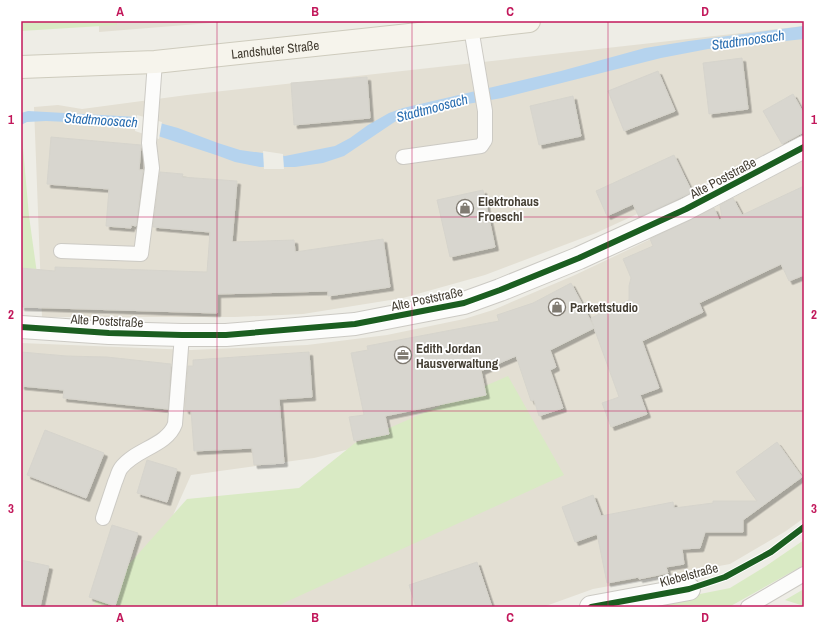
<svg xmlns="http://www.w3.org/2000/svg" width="825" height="628" viewBox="0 0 825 628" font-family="'Archivo Narrow',sans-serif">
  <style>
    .residential { fill: #e3dfd3 }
    .green { fill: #d9eac4 }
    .water { fill: #b5d3ee }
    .pier { fill: #eeede6 }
    .building { fill: #d8d6cf; stroke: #d6d4cc; filter: url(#shadow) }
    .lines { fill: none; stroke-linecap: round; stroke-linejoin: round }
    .service-casing { stroke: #cccac4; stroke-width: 16 }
    .minor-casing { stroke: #cccac4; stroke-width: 24 }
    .secondary-casing { stroke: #cecbbd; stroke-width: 24 }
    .service { stroke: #fcfcfb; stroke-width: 14 }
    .minor { stroke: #fcfcfb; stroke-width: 22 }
    .secondary { stroke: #f6f4ec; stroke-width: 22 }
    .cycleway-casing { stroke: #fff; stroke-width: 8 }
    .cycleway { stroke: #1b5e20; stroke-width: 6 }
    .grid { fill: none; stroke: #c2185b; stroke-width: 1; stroke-opacity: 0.55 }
    .labels { text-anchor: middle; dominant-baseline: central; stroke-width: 3.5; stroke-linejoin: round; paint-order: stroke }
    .street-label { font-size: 13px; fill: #443e33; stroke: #fff }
    .poi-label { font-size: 13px; font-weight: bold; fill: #443e33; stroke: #fff; text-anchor: start }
    .water-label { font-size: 14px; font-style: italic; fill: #2a6eb1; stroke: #fff }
    .neatline { fill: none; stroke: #c2185b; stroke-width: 1.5 }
    .grid-label { font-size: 13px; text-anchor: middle; font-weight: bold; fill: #c2185b }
  </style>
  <defs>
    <filter id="shadow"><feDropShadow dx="3.5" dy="3.5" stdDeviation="0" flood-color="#0004"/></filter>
  </defs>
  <rect width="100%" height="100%" fill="#eeede6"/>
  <g class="residential">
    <polygon points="99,21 235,21 99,32"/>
    <polygon points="804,26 804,133 761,157 596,233 485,275 403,298 303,314 235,317 42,317 34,107 58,105 82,109 187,95"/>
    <polygon points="804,160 804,518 786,531 730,564 593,589 543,607 218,607 512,408 314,458 191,475 132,607 21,607 21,343 191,350 307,345 387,335 464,319 493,310 575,275 695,218"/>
  </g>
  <g class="green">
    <polygon points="21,21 117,21 117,25 21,31"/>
    <polygon points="21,125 29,216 39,288 34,287 36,269 21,268"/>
    <polygon points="508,376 564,475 275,607 91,607 187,499 299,488 355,443"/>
    <polygon points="804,540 804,565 729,607 635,607 730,588 766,566"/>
    <polygon points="804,589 804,606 785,600"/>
  </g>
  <polygon class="water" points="804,26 804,39 708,49 661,58 502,98 450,107 399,119 344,156 323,163 295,167 260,167 235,162 216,155 158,136 133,128 114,124 46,121 27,122 21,125 21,113 28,111 138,117 178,128 218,143 240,150 285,156 335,146 350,138 368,125 389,113 403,108 561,71 645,48 689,41"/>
  <g class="pier">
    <polygon points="137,115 162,122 159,139 135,131"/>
    <polygon points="263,151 283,154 284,169 264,169"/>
  </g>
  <g class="building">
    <polygon points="742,58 748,109 709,114 703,63"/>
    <polygon points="658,71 675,111 624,131 608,91"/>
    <polygon points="367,77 370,118 294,125 291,83"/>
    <polygon points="793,94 804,114 804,132 782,144 763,111"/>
    <polygon points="573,96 581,136 539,145 530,106"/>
    <polygon points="51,137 141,145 139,170 143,170 136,226 131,225 131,228 106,226 109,189 47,184"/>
    <polygon points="674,155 692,192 639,217 633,204 607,216 596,191"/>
    <polygon points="160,172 183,174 182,177 237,181 232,242 294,240 295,252 383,239 390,287 328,296 328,291 217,294 217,313 21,307 21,268 55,271 55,267 207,272 210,232 153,227"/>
    <polygon points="804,186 804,275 789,281 781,264 699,303 703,312 642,341 659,388 640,395 647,414 611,427 602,403 619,397 594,328 550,350 556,367 550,370 563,408 539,416 534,400 531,401 516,356 481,371 486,395 385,416 389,434 354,441 349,417 364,415 351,353 368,350 367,346 499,321 497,315 533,303 571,283 594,327 591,318 629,300 629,286 631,278 623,259 653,246 650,239 714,208 719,220 722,219 720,205 733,198 742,215"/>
    <polygon points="483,190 495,247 450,257 437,200"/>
    <polygon points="21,352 67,356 107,357 171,364 168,409 63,398 64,390 21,386"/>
    <polygon points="309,352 312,397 279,399 284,463 254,465 252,448 194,451 191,411 185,410 188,366 193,366 193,360"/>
    <polygon points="45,430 104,453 86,498 27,475"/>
    <polygon points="777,442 802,477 743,520 743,532 705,532 700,548 682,549 684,564 666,567 668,573 639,579 639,577 607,583 597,534 575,542 562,507 593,495 601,516 673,502 674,508 713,503 713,501 757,501 736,472"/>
    <polygon points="147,460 177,469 167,502 137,493"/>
    <polygon points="112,525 138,533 115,606 89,597"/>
    <polygon points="21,560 49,566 40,607 21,607"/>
    <polygon points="477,562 492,607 416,607 409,585"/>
  </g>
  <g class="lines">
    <g class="service-casing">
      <g id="service">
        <polyline points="403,157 481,146 485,140 485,111 471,28"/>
        <polyline points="61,251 141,254 152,168 149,143 155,62"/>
        <path d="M103,518C107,506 111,494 115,482C117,478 118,472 121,468C135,449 167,446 175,424L182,335"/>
        <polyline points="748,607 804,574"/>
      </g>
    </g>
    <g class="minor-casing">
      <g id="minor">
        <polyline points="21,327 109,333 182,335 226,335 355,324 464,303 500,290 579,258 686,209 804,147"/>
        <polyline points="591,607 689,589"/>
      </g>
    </g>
    <g class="secondary-casing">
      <g id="secondary">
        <path id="s1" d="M21,67L155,62L428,33L529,21"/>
      </g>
    </g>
    <use href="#service" class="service"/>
    <use href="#minor" class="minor"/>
    <use href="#secondary" class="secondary"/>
    <g class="cycleway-casing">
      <g id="cycleway">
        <polyline points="21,327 109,333 182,335 226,335 355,324 464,303 500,290 579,258 686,209 804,147"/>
        <polyline points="591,607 689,589 725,577 771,552 804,527"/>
      </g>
    </g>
    <use href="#cycleway" class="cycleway"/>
  </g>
  <path class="grid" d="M217,21V607M412,21V607M608,21V607M21,217H804M21,411H804"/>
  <defs>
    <g id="shop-ring" transform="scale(0.9)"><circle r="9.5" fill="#fff" stroke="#807b72" stroke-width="1.5"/><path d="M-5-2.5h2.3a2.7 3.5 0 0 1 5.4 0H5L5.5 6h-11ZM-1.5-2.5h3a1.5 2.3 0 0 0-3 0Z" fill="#807b72"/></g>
    <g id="office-ring" transform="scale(0.9)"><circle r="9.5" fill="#fff" stroke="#807b72" stroke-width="1.5"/><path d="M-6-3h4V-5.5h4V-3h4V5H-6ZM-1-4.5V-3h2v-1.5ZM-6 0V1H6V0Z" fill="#807b72"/></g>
  </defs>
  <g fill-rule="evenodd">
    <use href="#shop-ring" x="465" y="208"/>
    <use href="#shop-ring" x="557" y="307"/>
    <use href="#office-ring" x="403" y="355"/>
  </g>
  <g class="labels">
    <g class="street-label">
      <text stroke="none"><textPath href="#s1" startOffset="255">Landshuter Straße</textPath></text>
      <text transform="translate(723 178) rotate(-28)">Alte Poststraße</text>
      <text transform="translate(427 299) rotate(-12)">Alte Poststraße</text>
      <text transform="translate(107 321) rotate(3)">Alte Poststraße</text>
      <text transform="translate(689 575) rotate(-15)">Klebelstraße</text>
    </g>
    <g class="poi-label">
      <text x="478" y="201">Elektrohaus<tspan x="478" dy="15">Froeschl</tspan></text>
      <text x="570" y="307">Parkettstudio</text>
      <text x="416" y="348">Edith Jordan<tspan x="416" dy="15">Hausverwaltung</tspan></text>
    </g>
    <g class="water-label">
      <text transform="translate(748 40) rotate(-8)">Stadtmoosach</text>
      <text transform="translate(432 108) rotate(-15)">Stadtmoosach</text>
      <text transform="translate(101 120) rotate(4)">Stadtmoosach</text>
    </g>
  </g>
  <rect width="825" height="628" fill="none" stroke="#ffffff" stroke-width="44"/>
  <rect x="22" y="22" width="781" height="584" class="neatline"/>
  <g class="grid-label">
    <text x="120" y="16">A</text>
    <text x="315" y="16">B</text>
    <text x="510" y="16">C</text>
    <text x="705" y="16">D</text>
    <text x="11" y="124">1</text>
    <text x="814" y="124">1</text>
    <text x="11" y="319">2</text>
    <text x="814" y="319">2</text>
    <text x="11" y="513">3</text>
    <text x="814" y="513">3</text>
    <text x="120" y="622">A</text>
    <text x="315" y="622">B</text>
    <text x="510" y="622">C</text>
    <text x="705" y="622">D</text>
  </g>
</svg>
